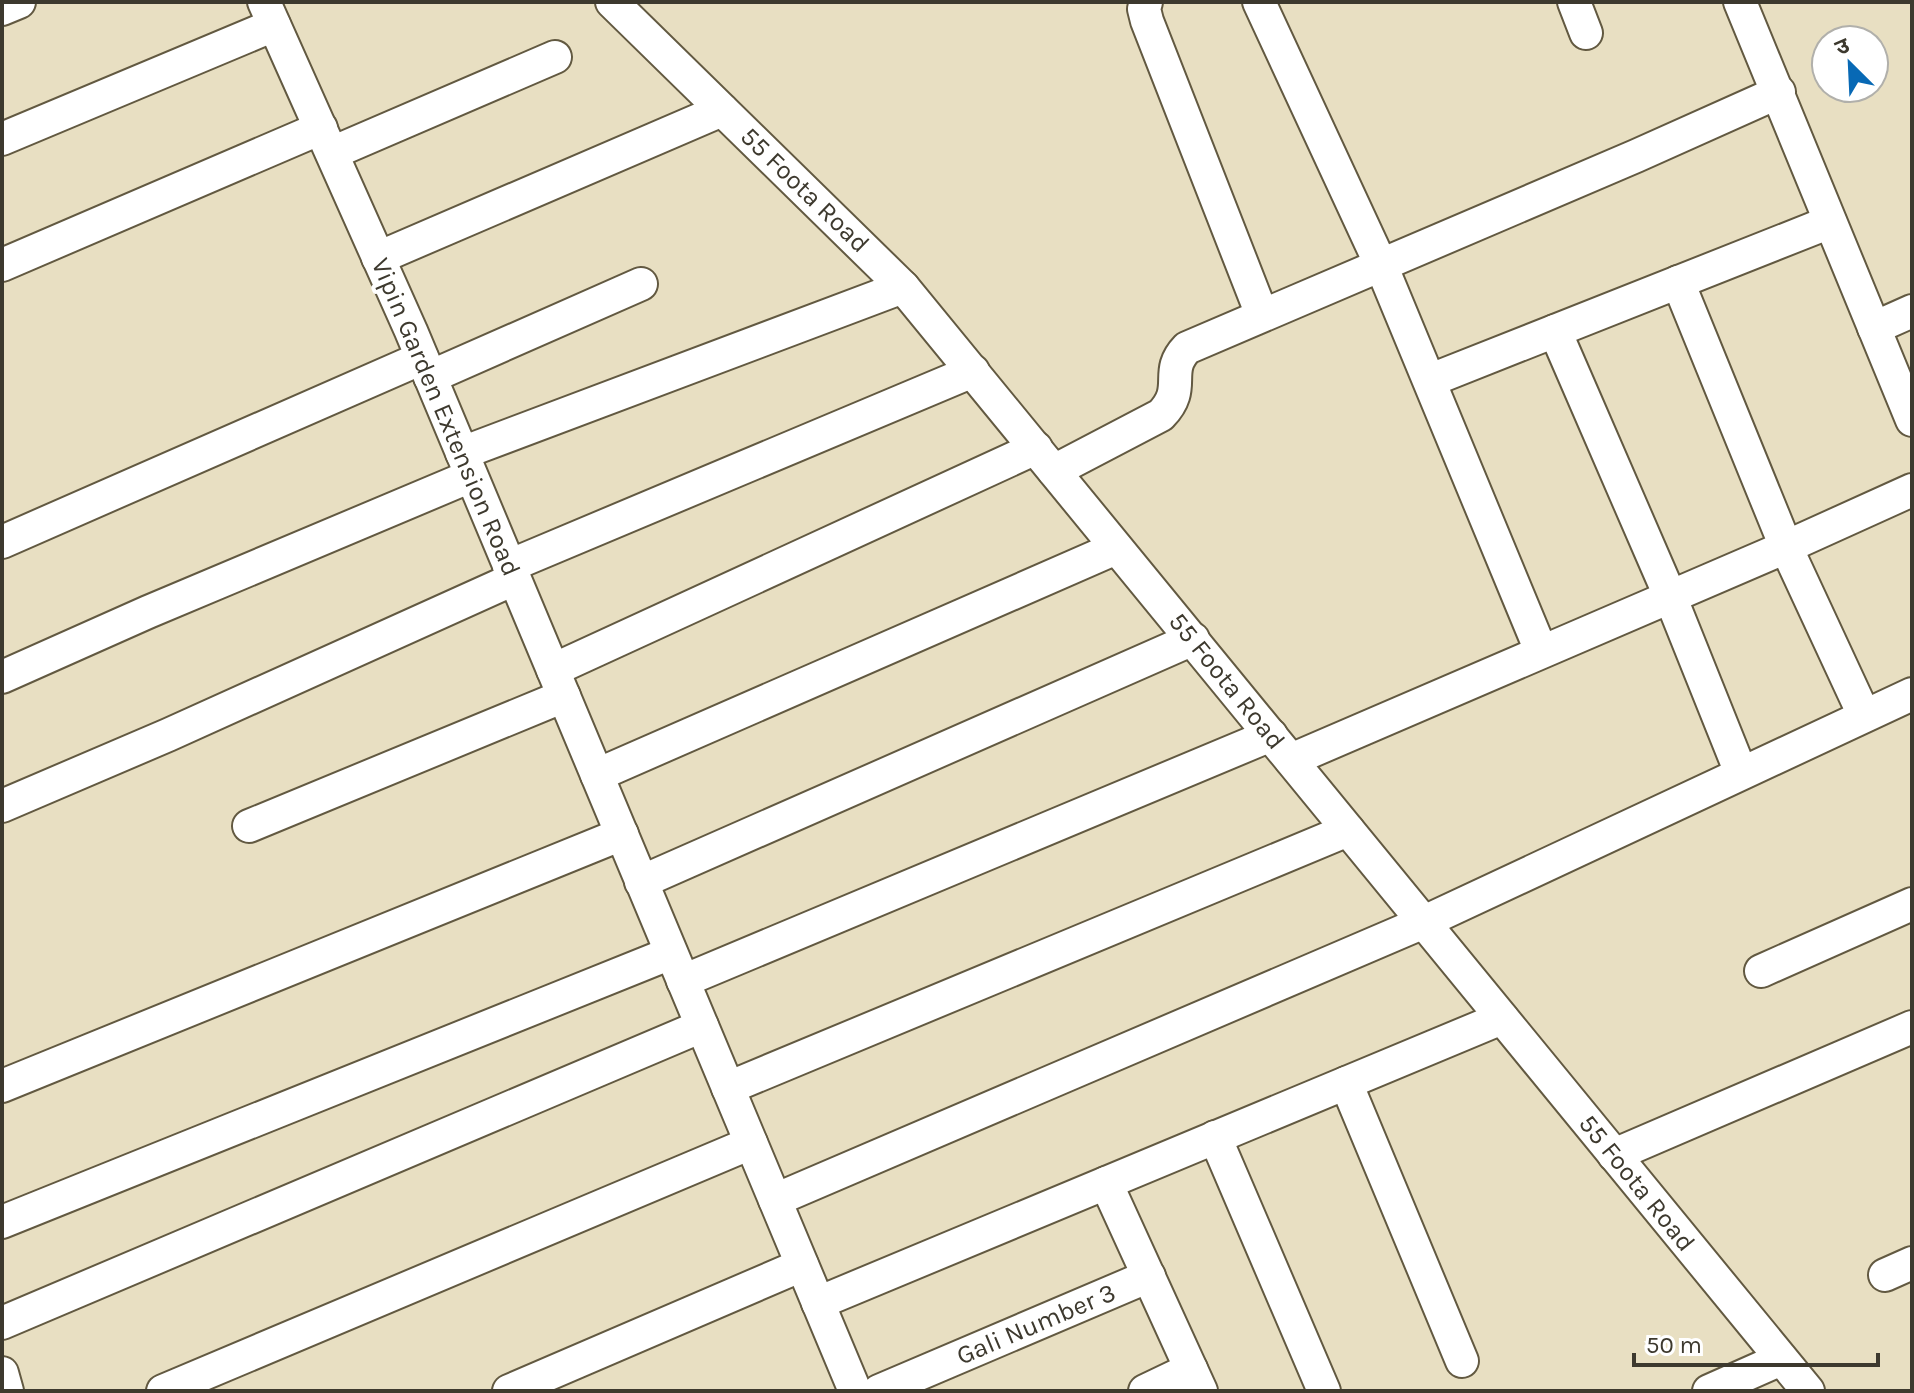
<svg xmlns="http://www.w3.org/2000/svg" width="1914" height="1393" viewBox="0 0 1914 1393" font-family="Karla,'Noto Sans Devanagari',sans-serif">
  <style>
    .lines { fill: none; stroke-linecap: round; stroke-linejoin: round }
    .minor-casing { stroke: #625941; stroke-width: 36 }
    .minor { stroke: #fff; stroke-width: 32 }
    .labels { text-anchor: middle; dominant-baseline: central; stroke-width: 8; stroke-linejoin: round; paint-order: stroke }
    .street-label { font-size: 26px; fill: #3d392e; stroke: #fff }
  </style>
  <rect width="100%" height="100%" fill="#e8dfc2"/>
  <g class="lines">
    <g class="minor-casing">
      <g id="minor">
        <polyline points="264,2 411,331 855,1391"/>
        <polyline points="612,2 903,287 1808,1391"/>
        <polyline points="1146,2 1144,9 1147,21 1262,315"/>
        <polyline points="1259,2 1381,265 1541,651"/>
        <polyline points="1574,2 1586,33"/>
        <polyline points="1740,2 1912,420"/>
        <polyline points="2,9 19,2"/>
        <polyline points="2,139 274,25"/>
        <polyline points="332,153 555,57"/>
        <polyline points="378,258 722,110"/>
        <polyline points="2,265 321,128"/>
        <polyline points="1678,282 1786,547 1864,715"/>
        <polyline points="1874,328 1912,311"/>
        <polyline points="1555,331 1670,596 1741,773"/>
        <polyline points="430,377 641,284"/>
        <polyline points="1431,380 1830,222"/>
        <polyline points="462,453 903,287"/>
        <path d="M1054,471L1161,415C1188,387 1163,373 1187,348L1636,156L1779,92"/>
        <polyline points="2,542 422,358"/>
        <polyline points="509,566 973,371"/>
        <polyline points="553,670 1036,448"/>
        <polyline points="2,677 148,612 471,476"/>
        <polyline points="1291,760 1786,547 1912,490"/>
        <polyline points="597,775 1116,548"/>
        <polyline points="2,806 168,735 514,579"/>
        <polyline points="249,826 564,696"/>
        <polyline points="641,882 1193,639"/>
        <polyline points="1761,971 1912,904"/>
        <polyline points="683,981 1271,735"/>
        <polyline points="1346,1083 1462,1361"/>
        <polyline points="2,1086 622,834"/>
        <polyline points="728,1088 1348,830"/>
        <polyline points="1215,1137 1324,1391"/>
        <polyline points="1614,1155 1912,1027"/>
        <polyline points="1106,1183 1201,1391"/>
        <polyline points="775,1200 1424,922 1912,694"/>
        <polyline points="2,1222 671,953"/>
        <polyline points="1885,1275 1912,1263"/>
        <polyline points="818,1303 1502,1018"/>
        <polyline points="2,1323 702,1026"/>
        <polyline points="2,1373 7,1391"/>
        <polyline points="163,1391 751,1143"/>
        <polyline points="509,1391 802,1265"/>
        <polyline points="879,1391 1149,1276"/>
        <polyline points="1145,1391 1191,1369"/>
        <polyline points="1709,1391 1781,1359"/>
      </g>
    </g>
    <use href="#minor" class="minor"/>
  </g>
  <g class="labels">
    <g class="street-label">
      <text transform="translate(805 190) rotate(44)">55 Foota Road</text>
      <text transform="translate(446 417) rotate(67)">Vipin Garden Extension Road</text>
      <text transform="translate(1227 681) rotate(51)">55 Foota Road</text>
      <text transform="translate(1637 1183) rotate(51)">55 Foota Road</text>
      <text transform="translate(1036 1324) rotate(-23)">Gali Number 3</text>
    </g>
  </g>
  <rect width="1914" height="1393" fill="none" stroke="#3d392e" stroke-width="8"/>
  <g transform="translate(1850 64) rotate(336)"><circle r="38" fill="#ffffff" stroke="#b1b0ab" stroke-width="2"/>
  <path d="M0-6L14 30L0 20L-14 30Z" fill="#0869b5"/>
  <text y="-12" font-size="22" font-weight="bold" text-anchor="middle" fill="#3d392e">उ</text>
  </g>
  <path d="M1634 1353v12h244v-12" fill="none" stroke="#3d392e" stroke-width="4"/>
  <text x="1646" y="1353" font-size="24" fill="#3d392e" stroke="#ffffff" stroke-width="6" paint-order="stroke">50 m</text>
</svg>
